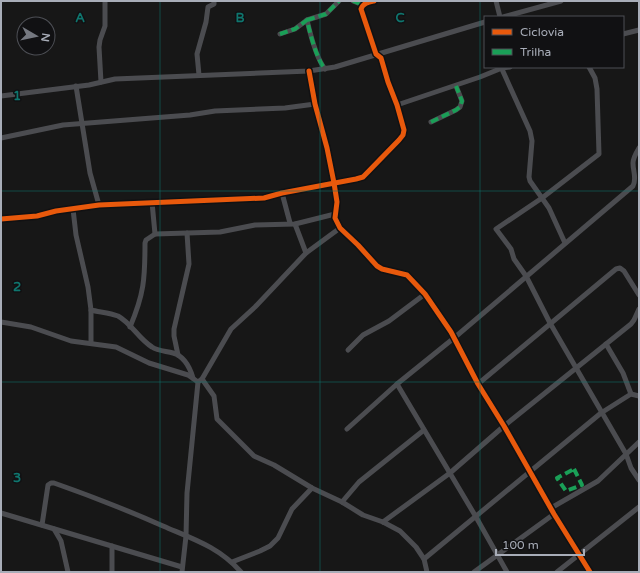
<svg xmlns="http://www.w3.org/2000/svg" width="640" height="573" viewBox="0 0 640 573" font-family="'Varela Round',sans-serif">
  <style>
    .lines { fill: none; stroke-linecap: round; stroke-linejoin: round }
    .street { stroke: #4b4c50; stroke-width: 5 }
    .quiet { stroke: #1a9f57; stroke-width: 4; stroke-dasharray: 8 4; stroke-linecap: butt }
    .cycleway-casing { stroke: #111113; stroke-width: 8 }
    .cycleway { stroke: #e8590c; stroke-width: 5 }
    .grid { fill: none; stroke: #0f766e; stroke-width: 1; stroke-opacity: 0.55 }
    .grid-label { font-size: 13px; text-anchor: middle; font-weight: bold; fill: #0f766e; stroke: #111113; stroke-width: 3; stroke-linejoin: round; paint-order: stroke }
  </style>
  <rect width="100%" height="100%" fill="#171717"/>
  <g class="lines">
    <g class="street">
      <polyline points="353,1 358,3 364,3"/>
      <polyline points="496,1 500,17"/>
      <polyline points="503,17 561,1"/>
      <polyline points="307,20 326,14 339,1"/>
      <path d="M280,34L295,29L307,20C310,33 316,58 325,69"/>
      <polyline points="623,34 639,30"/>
      <polyline points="501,67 530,131 532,141 529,177 530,181 549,208 565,243"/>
      <polyline points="589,67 595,78 597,89 599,154 542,198 496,229 511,249 514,259 526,276 550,323 626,454 631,468 639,480"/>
      <polyline points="309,71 315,104 327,148 334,183 337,202 335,218 340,228 358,245 377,266 382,269 407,275 425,294 451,332 478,384 504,426 554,514 590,572"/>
      <polyline points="199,75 197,54 206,22 208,7 214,4 214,1"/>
      <polyline points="101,82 99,47 100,40 105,26 105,1"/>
      <polyline points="76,86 90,173 99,205"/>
      <polyline points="1,96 89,85 115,79 309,71 335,67 485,22"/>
      <polyline points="397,105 480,77 502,68 510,67"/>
      <polyline points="431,122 456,110 460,107 462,101 456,86"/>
      <polyline points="1,138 63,125 190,115 215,111 285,108 315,104"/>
      <polyline points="282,193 290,223"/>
      <polyline points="152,202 155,234"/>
      <polyline points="73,209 76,235 88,287 91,310 91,343"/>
      <path d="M1,219L37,216L56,211L99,205L264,198L282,193L356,179L363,177L399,140L403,135L404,130L397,105L388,82L381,58L376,54L361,9C363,3 369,2 374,1"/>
      <polyline points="295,224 306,253"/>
      <path d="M91,310C99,312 110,313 118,316C131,323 139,339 152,347C158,351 166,351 173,353C184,356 190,368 193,378"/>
      <polyline points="1,322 31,327 71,341 116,347 149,363 188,375 198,382"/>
      <path d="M130,327C144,294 145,279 145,243L146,240L155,234L220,232L255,225L295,224L335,214"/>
      <polyline points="606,344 623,373 631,394"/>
      <polyline points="348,350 363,335 389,321 425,294"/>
      <polyline points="178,355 174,336 174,329 189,264 187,233"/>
      <polyline points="202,379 214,396 217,419 254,456 274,465 312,488 342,502 363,515 383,522 400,531 416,547 424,559 427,572"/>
      <polyline points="397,384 476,517 507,572"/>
      <polyline points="478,384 616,269 620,268 624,271 639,295"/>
      <path d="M347,429L397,384L454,338L633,186C637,178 633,172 633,163C633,158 636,153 639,148"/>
      <polyline points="342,502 359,482 424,430"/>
      <polyline points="551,508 598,481 639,442"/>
      <polyline points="1,513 182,567"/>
      <polyline points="383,522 450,473 504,426 631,324 634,320 639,309"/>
      <path d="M42,525L48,485L51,483H54C91,496 127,510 163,526C193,539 219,547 241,572"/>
      <polyline points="54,529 61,541 68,572"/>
      <polyline points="424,559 601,413 631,394 639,396"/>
      <polyline points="232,562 260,551 270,546 278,538 292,509 312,488"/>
      <polyline points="112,572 112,546"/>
      <polyline points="182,572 186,536 187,493 198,382 202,379 231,329 255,307 306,253 340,228"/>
      <polyline points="474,572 554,514"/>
      <polyline points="557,572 639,507"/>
    </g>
    <g class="quiet">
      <polyline points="353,1 358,3 364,3"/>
      <polyline points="307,20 326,14 339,1"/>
      <path d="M280,34L295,29L307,20C310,33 316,58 325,69"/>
      <polyline points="431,122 456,110 460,107 462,101 456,86"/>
      <polygon points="574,469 582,485 566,491 557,478"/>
    </g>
    <g class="cycleway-casing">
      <g id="cycleway">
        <polyline points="309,71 315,104 327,148 334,183 337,202 335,218 340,228 358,245 377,266 382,269 407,275 425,294 451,332 478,384 504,426 554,514 590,572"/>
        <path d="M1,219L37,216L56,211L99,205L264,198L282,193L356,179L363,177L399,140L403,135L404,130L397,105L388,82L381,58L376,54L361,9C363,3 369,2 374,1"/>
      </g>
    </g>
    <use href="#cycleway" class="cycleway"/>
  </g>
  <path class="grid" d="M160,1V572M320,1V572M480,1V572M1,191H639M1,382H639"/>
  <g class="grid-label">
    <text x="80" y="22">A</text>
    <text x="240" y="22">B</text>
    <text x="400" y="22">C</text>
    <text x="17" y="100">1</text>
    <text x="17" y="291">2</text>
    <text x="17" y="482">3</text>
  </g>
  <rect width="640" height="573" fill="none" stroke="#a8adb8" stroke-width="4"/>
  <rect x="484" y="16" width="140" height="52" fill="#111113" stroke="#4d4f55"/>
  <rect x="492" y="29" width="20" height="6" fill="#e8590c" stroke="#4d4f55"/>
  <text x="520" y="36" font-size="12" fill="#a8adb8">Ciclovia</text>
  <rect x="492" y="49" width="20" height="6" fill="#1a9f57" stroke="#4d4f55"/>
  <text x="520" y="56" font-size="12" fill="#a8adb8">Trilha</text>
  <g transform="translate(36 36) rotate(99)"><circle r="19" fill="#111113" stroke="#4d4f55"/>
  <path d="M0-3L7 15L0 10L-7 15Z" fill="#757880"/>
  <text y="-6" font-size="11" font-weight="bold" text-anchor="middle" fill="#a8adb8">N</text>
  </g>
  <path d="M496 549v6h88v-6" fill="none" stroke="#a8adb8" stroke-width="2"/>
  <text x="502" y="549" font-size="12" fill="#a8adb8" stroke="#111113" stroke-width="3" paint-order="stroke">100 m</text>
</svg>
